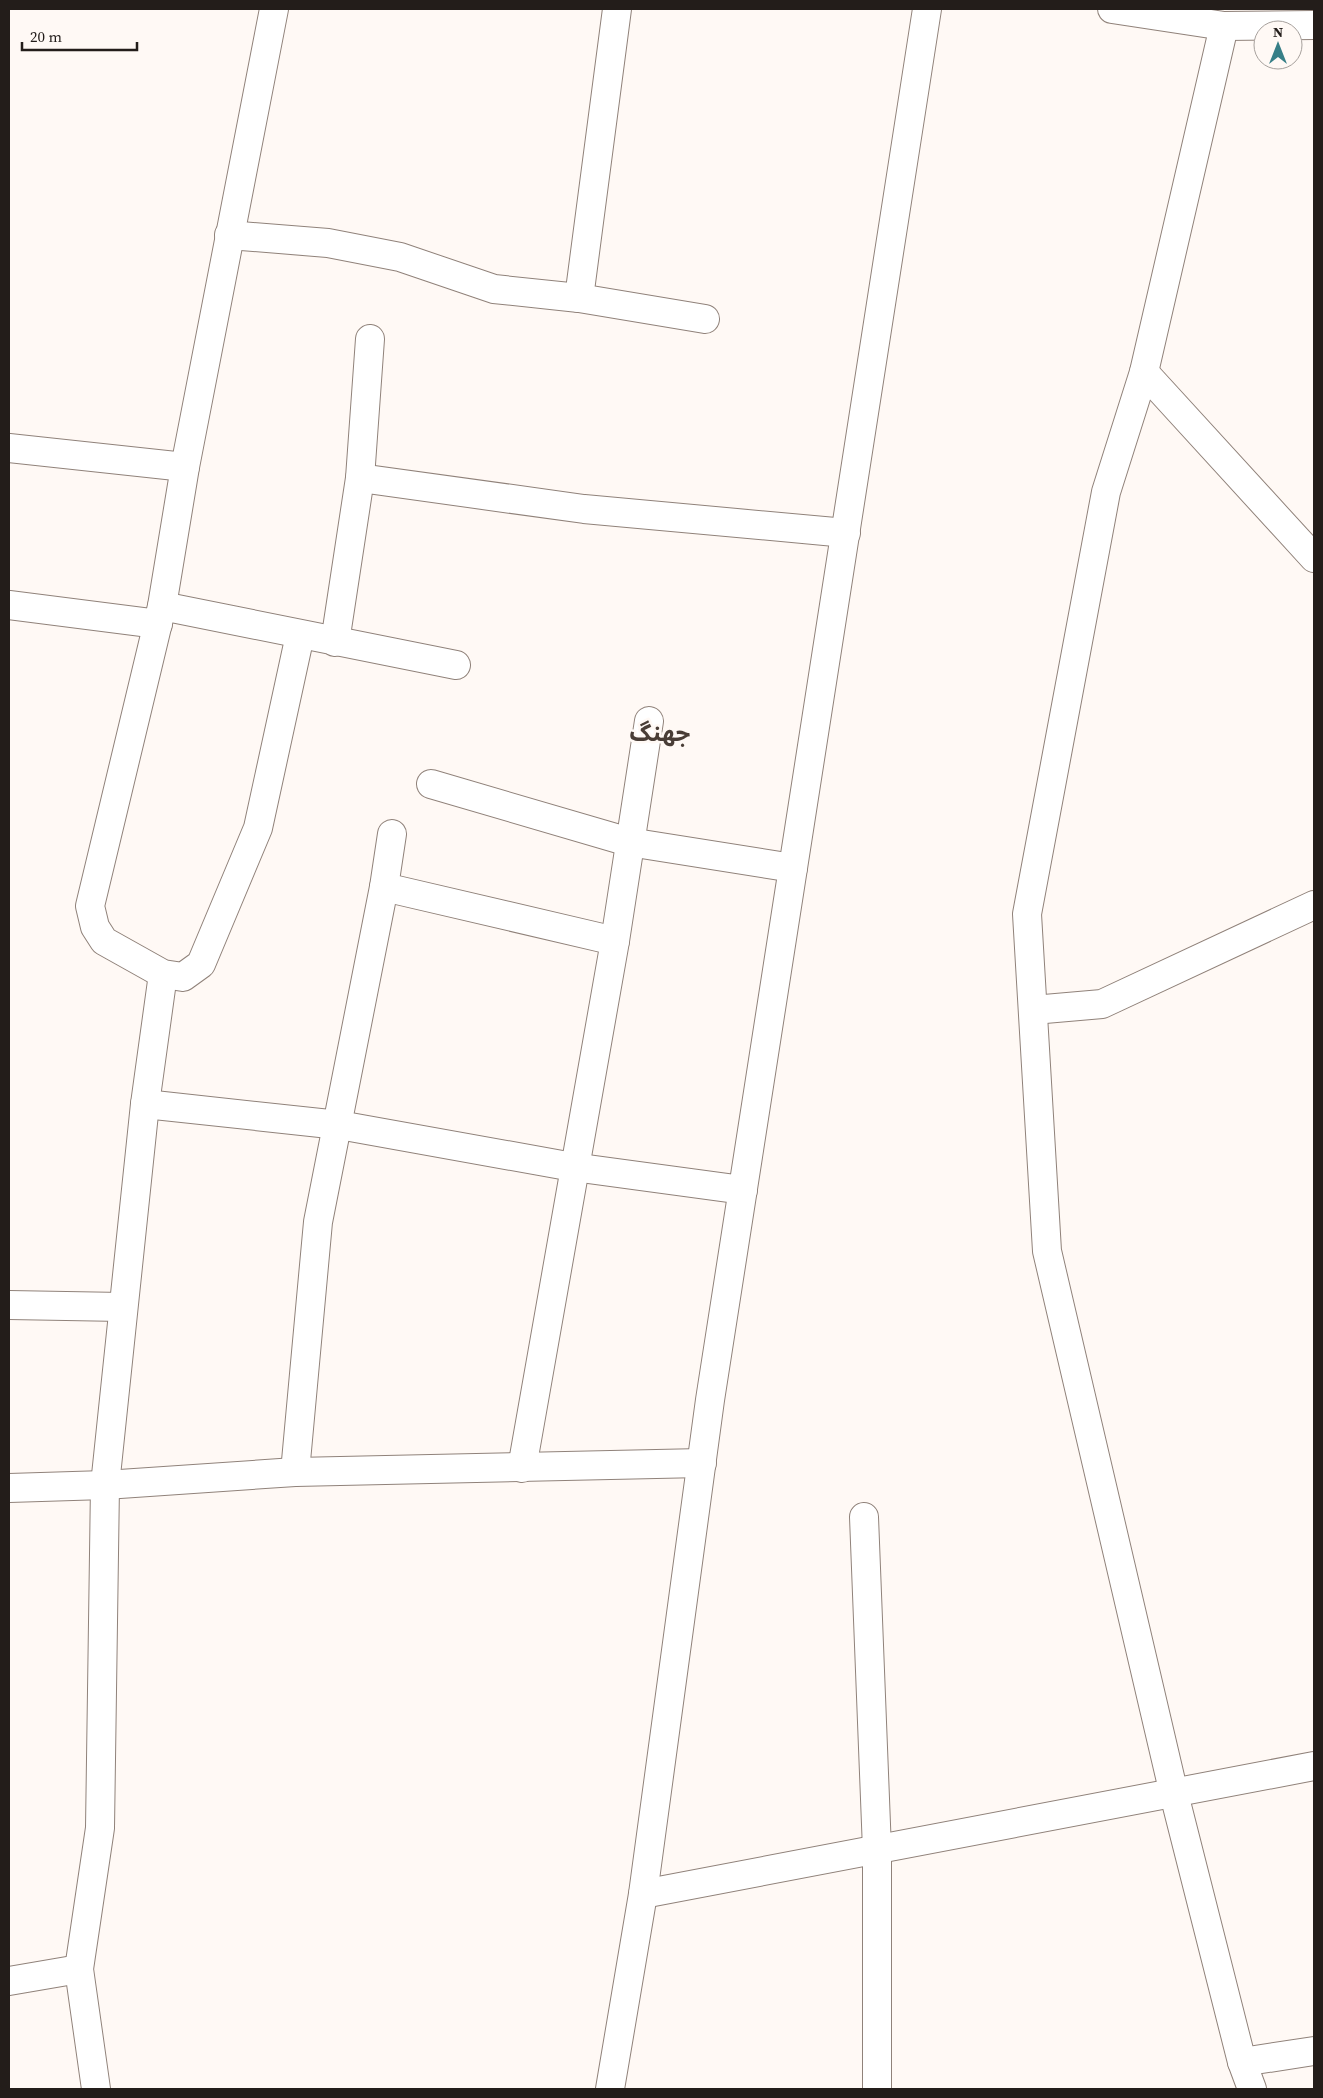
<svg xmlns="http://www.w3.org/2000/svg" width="1323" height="2098" viewBox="0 0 1323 2098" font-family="'Source Serif 4','Noto Sans Arabic',serif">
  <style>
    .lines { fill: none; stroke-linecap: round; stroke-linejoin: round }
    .street-casing { stroke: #90827a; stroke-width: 30 }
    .street { stroke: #fff; stroke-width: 28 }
    .labels { text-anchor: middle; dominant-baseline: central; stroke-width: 5; stroke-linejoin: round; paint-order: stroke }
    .town-label { font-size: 24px; font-weight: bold; fill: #493d36; stroke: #fff9f5 }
  </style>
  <rect width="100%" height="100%" fill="#fff9f5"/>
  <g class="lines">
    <g class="street-casing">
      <g id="street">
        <polyline points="274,9 185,467 162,606 90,906 95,927 104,941 163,974 183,977 201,964 258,828 300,635"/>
        <polyline points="1112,9 1224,26 1314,25"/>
        <polyline points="1224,26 1144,372 1106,492 1027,914 1047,1251 1174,1794 1242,2062 1252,2089"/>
        <polyline points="229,235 328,243 400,257 494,289 579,298 705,319"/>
        <polyline points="579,298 617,9"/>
        <polyline points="1144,372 1314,558"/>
        <polyline points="9,448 185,467"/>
        <polyline points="360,478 584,509 846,533"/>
        <polyline points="9,605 158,624"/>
        <polyline points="162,606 456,665"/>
        <polyline points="335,642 360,478 370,339"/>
        <polyline points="431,784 629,842 793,868"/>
        <polyline points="384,887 615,941"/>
        <polyline points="1033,1010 1102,1004 1314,905"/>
        <polyline points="145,1104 339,1125 573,1167 743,1190"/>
        <polyline points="9,1305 123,1307"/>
        <polyline points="522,1468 615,941 649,721"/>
        <polyline points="295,1472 318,1222 384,887 392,834"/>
        <polyline points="9,1488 105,1485 295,1472 702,1463"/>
        <polyline points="864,1517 877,1850 877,2089"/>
        <polyline points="643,1894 1314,1766"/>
        <polyline points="9,1981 79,1969"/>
        <polyline points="1242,2062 1314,2051"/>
        <polyline points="96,2089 79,1969 100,1828 105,1485 145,1104 163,974"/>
        <polyline points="610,2089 643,1894 710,1400 927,9"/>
      </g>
    </g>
    <use href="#street" class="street"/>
  </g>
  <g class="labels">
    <g class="town-label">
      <text x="660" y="732">جھنگ</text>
    </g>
  </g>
  <rect width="1323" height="2098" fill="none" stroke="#231d1a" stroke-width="20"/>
  <g transform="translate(1278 45)"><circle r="24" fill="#fff9f5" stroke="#a7a19d"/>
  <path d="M0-4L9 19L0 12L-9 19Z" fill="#377f87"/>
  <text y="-8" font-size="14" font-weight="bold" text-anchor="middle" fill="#231d1a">N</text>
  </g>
  <path d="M22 42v8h115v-8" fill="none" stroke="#231d1a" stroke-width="2.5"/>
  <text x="30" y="42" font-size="15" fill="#231d1a" stroke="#fff9f5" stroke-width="4" paint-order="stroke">20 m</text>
</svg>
